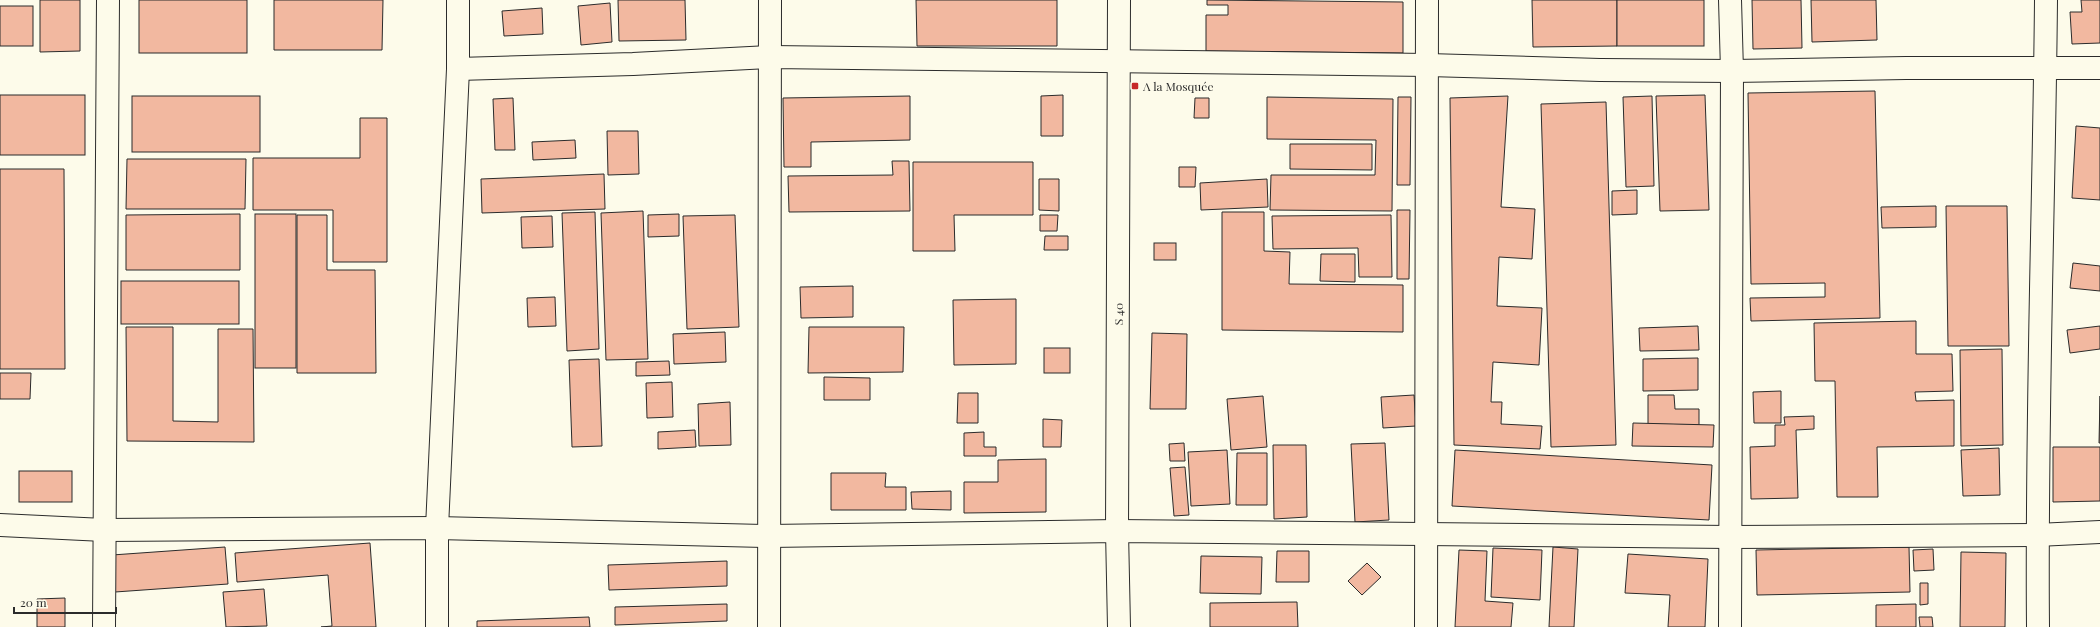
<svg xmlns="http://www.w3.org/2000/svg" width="2100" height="627" viewBox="0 0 2100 627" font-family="'Playfair Display',serif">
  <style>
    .building { fill: #f2b8a0; stroke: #2b2b2b }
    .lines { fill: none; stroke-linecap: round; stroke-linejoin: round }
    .minor-casing { stroke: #2b2b2b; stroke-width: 24 }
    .minor { stroke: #fdfbea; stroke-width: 22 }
    .poi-dot { fill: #c62828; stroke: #fdfbea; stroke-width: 1.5 }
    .labels { text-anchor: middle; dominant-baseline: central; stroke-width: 3; stroke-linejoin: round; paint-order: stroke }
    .poi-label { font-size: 12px; fill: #2b2b2b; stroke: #fdfbea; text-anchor: start }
    .street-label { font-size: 12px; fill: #2b2b2b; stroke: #fdfbea }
  </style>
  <rect width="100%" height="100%" fill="#fdfbea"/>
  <g class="building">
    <polygon points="40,0 80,0 80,51 40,52"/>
    <rect x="139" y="0" width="108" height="53"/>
    <polygon points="274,0 383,0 382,50 274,50"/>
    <polygon points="618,0 685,0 686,40 619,41"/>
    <polygon points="916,0 1057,0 1057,46 917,46"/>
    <polygon points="1207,0 1403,2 1403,53 1206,51 1206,15 1228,15 1228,5 1207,5"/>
    <polygon points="1532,0 1617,0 1617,46 1533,47"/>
    <rect x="1617" y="0" width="87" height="46"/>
    <polygon points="1752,0 1801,0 1802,48 1753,49"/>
    <polygon points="1811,0 1876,0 1877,40 1812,42"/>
    <polygon points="2081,0 2100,0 2100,43 2072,44 2070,12 2082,12"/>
    <polygon points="610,3 612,42 581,45 578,6"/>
    <rect x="0" y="6" width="33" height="40"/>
    <polygon points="542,8 543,34 504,36 502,11"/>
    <polygon points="1875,91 1880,318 1751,321 1750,298 1825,297 1825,283 1751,284 1748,93"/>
    <rect x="0" y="95" width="85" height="60"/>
    <polygon points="1063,95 1063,136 1041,136 1041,96"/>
    <polygon points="1705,95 1709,210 1660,211 1656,96"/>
    <rect x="132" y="96" width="128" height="56"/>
    <polygon points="910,96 910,140 811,142 811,167 784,167 783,98"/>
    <polygon points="1508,96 1501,207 1535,209 1532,259 1499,257 1497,306 1542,308 1539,365 1493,362 1491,402 1502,402 1501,424 1542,426 1540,449 1454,445 1450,98"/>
    <polygon points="1652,96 1654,186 1626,187 1623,97"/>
    <polygon points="1267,97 1393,99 1392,211 1270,210 1271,175 1375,175 1376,140 1267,139"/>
    <polygon points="1398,97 1411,97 1410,185 1397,185"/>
    <polygon points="513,98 515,150 495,150 493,99"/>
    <polygon points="1195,98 1209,98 1209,118 1194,118"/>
    <polygon points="1606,102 1616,445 1551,447 1541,104"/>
    <polygon points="360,118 387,118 387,262 333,262 333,210 253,210 253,158 360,158"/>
    <polygon points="2076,126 2100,128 2100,200 2072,198"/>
    <polygon points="607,131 638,131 639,174 608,175"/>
    <polygon points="575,140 576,158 533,160 532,142"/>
    <polygon points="1290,144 1372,144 1372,170 1290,169"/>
    <polygon points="127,159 246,159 245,209 126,209"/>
    <polygon points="892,161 909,161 910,211 789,212 788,176 893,175"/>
    <polygon points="913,162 1033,162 1033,215 954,215 955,251 913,251"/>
    <polygon points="1179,167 1196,167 1195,187 1179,187"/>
    <polygon points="0,169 64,169 65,369 0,369"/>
    <polygon points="604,174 605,209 482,213 481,179"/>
    <polygon points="1039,179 1059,179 1059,211 1039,210"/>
    <polygon points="1267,179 1268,207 1201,210 1200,183"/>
    <polygon points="1637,190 1637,214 1612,215 1612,191"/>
    <polygon points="1936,206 1936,227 1882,228 1881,207"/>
    <polygon points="1946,206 2007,206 2009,346 1948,346"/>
    <polygon points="1397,210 1410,210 1409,279 1397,279"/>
    <polygon points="643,211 648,359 606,360 601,213"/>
    <polygon points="595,212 599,349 567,351 562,213"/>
    <polygon points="1222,212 1264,212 1264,251 1290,252 1289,284 1403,285 1403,332 1222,330"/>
    <polygon points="240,214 240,270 126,270 126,215"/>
    <rect x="255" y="214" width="41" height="154"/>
    <polygon points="679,214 679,236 648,237 648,215"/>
    <polygon points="297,215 327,215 327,270 375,270 376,373 297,373"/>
    <polygon points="735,215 739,327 687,329 683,216"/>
    <polygon points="1040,215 1058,215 1057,231 1040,231"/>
    <polygon points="1391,215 1392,277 1359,277 1358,248 1273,249 1272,216"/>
    <polygon points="552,216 553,247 522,248 521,217"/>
    <polygon points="1045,236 1068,236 1068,250 1044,250"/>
    <rect x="1154" y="243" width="22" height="17"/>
    <polygon points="1321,254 1355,254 1355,282 1320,281"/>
    <polygon points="2073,263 2100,266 2100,291 2070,288"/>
    <rect x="121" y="281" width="118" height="43"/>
    <polygon points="853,286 853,317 801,318 800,287"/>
    <polygon points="555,297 556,326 528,327 527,298"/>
    <polygon points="1016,299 1016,364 954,365 953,300"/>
    <polygon points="1916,321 1916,354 1952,354 1953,391 1915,392 1916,401 1954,400 1954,446 1877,447 1878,497 1837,497 1835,381 1815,381 1814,323"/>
    <polygon points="1698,326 1699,350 1640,351 1639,328"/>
    <polygon points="2100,326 2100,349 2070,353 2067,330"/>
    <polygon points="126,327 173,327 173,421 218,422 218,329 253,329 254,442 127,441"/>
    <polygon points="809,327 904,327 903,372 808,373"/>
    <polygon points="725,332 726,362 674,364 673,334"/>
    <polygon points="1152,333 1187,334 1186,409 1150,409"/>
    <rect x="1044" y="348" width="26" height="25"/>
    <polygon points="2002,349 2003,445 1961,446 1960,350"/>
    <polygon points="1698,358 1698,390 1643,391 1643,359"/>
    <polygon points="599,359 602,446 572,447 569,360"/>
    <polygon points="669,361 670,375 636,376 636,362"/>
    <polygon points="0,373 31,373 30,399 0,399"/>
    <polygon points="824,377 870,378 870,400 824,400"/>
    <polygon points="672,382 673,417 647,418 646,383"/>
    <polygon points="1781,391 1781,423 1754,423 1753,392"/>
    <polygon points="958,393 978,393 978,423 957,423"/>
    <polygon points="1414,395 1416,426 1383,428 1381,397"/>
    <polygon points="1648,395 1674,395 1675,409 1699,409 1699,425 1648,424"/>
    <polygon points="1263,396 1267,447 1231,450 1227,399"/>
    <polygon points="2100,396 2100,443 2099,443"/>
    <polygon points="730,402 731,445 699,446 698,404"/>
    <polygon points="1814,416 1814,429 1796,430 1798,498 1751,499 1750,447 1775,446 1775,425 1785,425 1784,417"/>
    <polygon points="1043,419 1062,420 1061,447 1043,447"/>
    <polygon points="1633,423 1714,425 1713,447 1632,446"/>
    <polygon points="695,430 696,447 658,449 658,432"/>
    <polygon points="984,432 984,447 996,447 996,456 964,456 964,433"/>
    <polygon points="1184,443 1185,461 1170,461 1169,444"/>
    <polygon points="1385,443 1389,520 1355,522 1351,444"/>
    <polygon points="1273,445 1306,445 1307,517 1274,519"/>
    <polygon points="2053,447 2100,447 2100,501 2053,502"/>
    <polygon points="1999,448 2000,495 1963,496 1961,450"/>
    <polygon points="1227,450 1230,504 1191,506 1188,452"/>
    <polygon points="1455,450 1712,465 1709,520 1452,506"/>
    <polygon points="1237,453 1267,453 1267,505 1236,505"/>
    <polygon points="1046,459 1046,512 964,513 964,482 998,482 998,460"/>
    <polygon points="1185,467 1189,515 1174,516 1170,468"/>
    <rect x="19" y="471" width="53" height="31"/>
    <polygon points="831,473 886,473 885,487 906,487 906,510 831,510"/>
    <polygon points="951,491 951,510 912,509 911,492"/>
    <polygon points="370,543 376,627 321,627 332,626 328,575 237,582 235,553"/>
    <polygon points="225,547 228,584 115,592 112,555"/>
    <polygon points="1553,547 1578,549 1574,627 1549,627"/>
    <polygon points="1909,547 1910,592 1757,595 1756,550"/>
    <polygon points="1493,548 1542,550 1540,600 1491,597"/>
    <polygon points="1933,549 1934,570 1914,571 1913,550"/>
    <polygon points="1459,550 1487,551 1485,601 1513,603 1511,627 1455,627"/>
    <polygon points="1277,551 1309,551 1309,582 1276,582"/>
    <polygon points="1961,552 2006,553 2005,627 1960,627"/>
    <polygon points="1628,554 1708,559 1705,627 1668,627 1670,595 1625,593"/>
    <polygon points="1201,556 1262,557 1261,594 1200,593"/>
    <polygon points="727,561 727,586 609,590 608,565"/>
    <polygon points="1367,563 1381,577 1362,595 1348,581"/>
    <polygon points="1920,583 1928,583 1928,604 1920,605"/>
    <polygon points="264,589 267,626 226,627 223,592"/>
    <polygon points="65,598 65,627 37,627 37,599"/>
    <polygon points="1297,602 1298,627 1210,627 1210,603"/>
    <polygon points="727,604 727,621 615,625 615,607"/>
    <polygon points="1916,604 1916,627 1876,627 1876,605"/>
    <polygon points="589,617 590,627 477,627 477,621"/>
    <polygon points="1919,617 1932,617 1933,627 1920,627"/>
  </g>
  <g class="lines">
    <g class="minor-casing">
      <g id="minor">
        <polyline points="1730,0 1732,71 1730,627"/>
        <polyline points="458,69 633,64 771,57 1428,65 1600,70 1732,71 1906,68 2100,68"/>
        <polyline points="0,525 104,530 437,528 769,536 1117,531 1730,537 2037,535 2100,532"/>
        <polyline points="104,627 108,0"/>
        <polyline points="437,627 437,528 458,69 458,0"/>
        <polyline points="769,627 770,0"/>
        <polyline points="1119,627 1117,531 1119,0"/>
        <polyline points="1426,627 1427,0"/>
        <path d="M2038,627C2036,418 2044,209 2046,0"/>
      </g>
    </g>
    <use href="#minor" class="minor"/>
  </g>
  <rect class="poi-dot" x="1131" y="82" width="8" height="8" rx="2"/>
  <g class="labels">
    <g class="poi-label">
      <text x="1143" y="86">A la Mosquée</text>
    </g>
    <g class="street-label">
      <text transform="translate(1118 314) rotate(-90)">S 40</text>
    </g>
  </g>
  <path d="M14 607v6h102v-6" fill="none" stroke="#2b2b2b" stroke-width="2"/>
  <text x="20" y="607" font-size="12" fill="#2b2b2b" stroke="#fdfbea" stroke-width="3" paint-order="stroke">20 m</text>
</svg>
